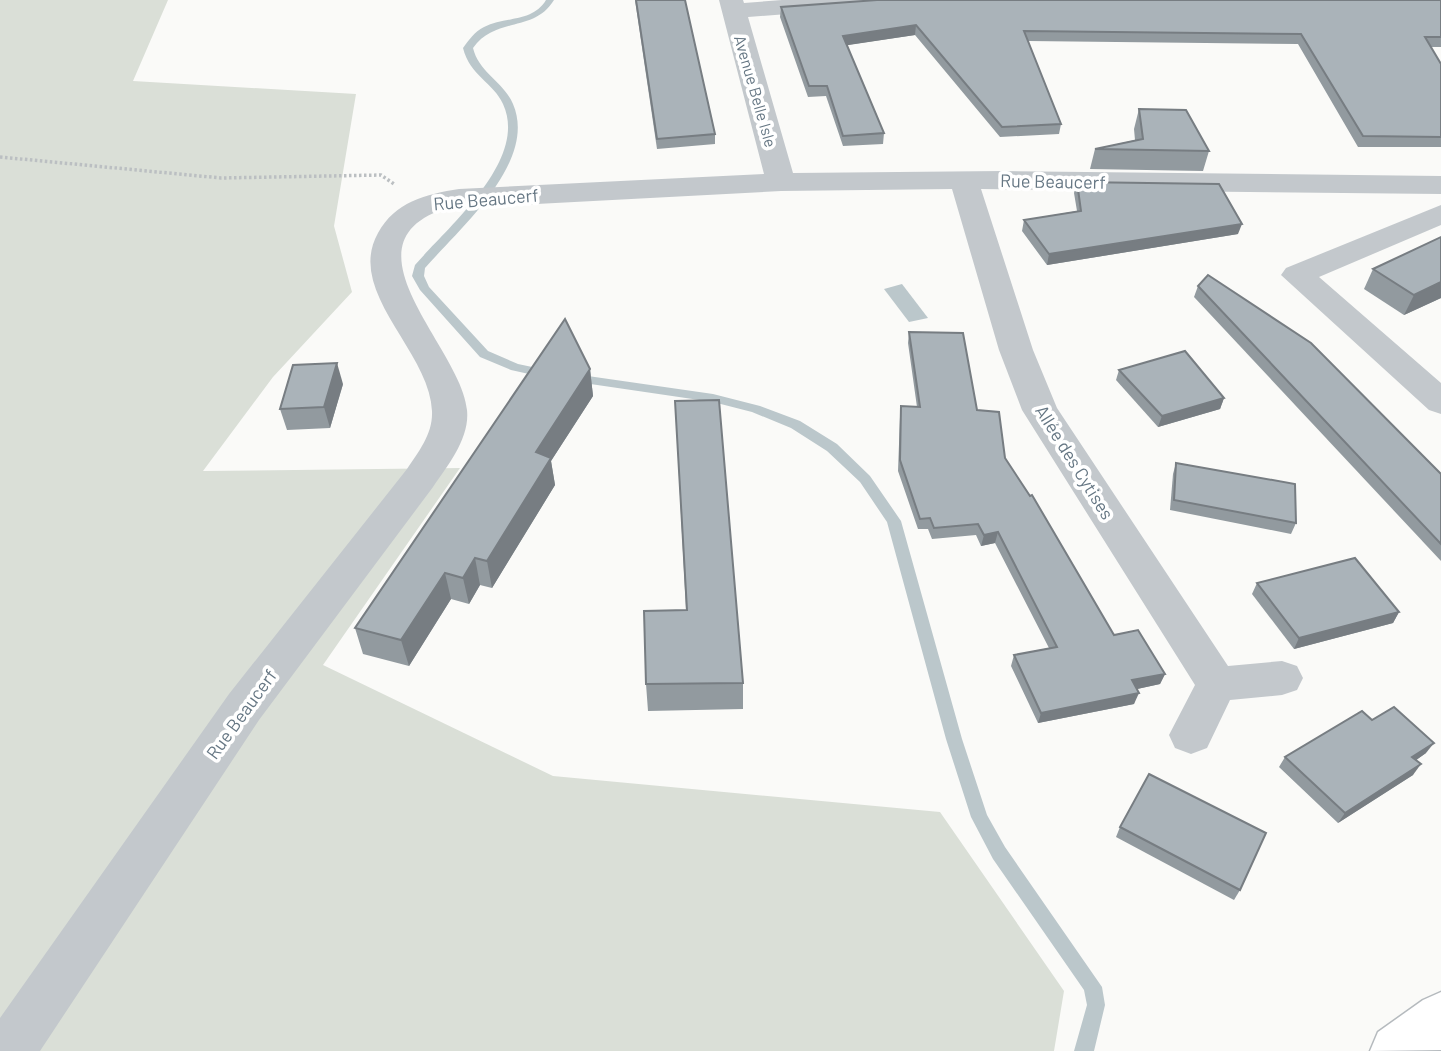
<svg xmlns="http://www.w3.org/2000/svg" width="1441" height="1051" viewBox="0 0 1441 1051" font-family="Barlow,sans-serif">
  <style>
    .green { fill: #dadfd7 }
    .water { fill: #bbc7cb }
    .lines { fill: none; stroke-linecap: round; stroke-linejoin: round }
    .stream { fill: #bbc7cb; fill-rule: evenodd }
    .major-casing { stroke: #b5babe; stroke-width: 3 }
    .path { stroke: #bbbfc2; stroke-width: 3.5; stroke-dasharray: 2.5 2.5; stroke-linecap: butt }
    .minor { fill: #c3c8cc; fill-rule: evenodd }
    .major { fill: #fff; fill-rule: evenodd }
    .wall { fill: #929a9f }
    .shaded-wall { fill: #777d82 }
    .building { fill: #aab3b9; stroke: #777d82; stroke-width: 2 }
    .labels { text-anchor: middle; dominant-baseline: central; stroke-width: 7; stroke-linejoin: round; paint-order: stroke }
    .far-street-label { font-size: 16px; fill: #657683; stroke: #fff }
    .street-label { font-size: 18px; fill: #657683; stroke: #fff }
  </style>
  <rect width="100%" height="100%" fill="#fafaf8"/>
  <polygon class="green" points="0,0 168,0 133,81 356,94 334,226 352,292 273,377 203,471 460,468 323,665 553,776 940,812 1064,991 1054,1051 0,1051"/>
  <polygon class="water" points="902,284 928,318 909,322 884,289"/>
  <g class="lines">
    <g class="stream">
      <path d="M546,0H554C534,33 496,16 473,48C479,73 504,82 513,104C538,162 459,229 425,268L424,276L429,287L488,351L518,364L551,371L553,374L551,377L547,378L511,370L480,357L420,290L412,276L415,265C448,227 529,160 503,104C493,82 470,76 463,48C469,40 474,32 484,27C505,16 532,23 546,0Z"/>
      <polygon points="574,374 713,394 760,406 800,421 837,444 870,476 901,521 962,739 987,815 1005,847 1102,987 1105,1005 1094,1051 1074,1051 1087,1005 1084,990 993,859 971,817 946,739 887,522 860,482 827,451 791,428 752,412 713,402 570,381 568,378"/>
    </g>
    <g class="major-casing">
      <polygon id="major" points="1441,992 1441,1050 1370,1051 1378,1032 1423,1000"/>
    </g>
    <polyline class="path" points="0,157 221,178 381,175 394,184"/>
    <g class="minor">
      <path d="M719,0H743L744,3L782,0H889L885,5L877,7L748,17L793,173L1003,171L1441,176V194L981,189L1033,350L1057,408L1228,666L1282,661L1297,666L1303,678L1297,690L1282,695L1230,700L1207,748L1191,754L1175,748L1169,735L1195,685L1022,410L999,350L952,189L781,191L444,209C338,245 462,349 467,410C470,438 448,465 433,487L259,720L40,1051H0V1018L229,694L407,469C419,451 433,434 432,411C430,351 345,292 378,233C395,202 426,194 459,189L764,174Z"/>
      <polygon points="1441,205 1441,225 1319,277 1441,383 1441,414 1429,410 1281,275 1286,268"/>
    </g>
    <use href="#major" class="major"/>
  </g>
  <g class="wall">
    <polygon points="635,0 685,0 715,134 715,144 657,149"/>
    <polygon points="1441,0 1441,47 1431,47 1441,64 1441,147 1358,147 1298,44 1028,41 1061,124 1059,134 1000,137 915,35 847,45 884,133 883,144 843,146 826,96 808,97 780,17 781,7"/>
    <polygon points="1139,109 1209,151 1203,171 1090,169 1095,149 1135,140 1134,129"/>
    <polygon points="1077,182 1238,234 1047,265 1022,231 1024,220 1077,211 1074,193"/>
    <polygon points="1373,269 1441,298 1404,315 1364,289"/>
    <polygon points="1198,286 1441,474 1441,561 1194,297"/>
    <polygon points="909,332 977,410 1005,458 1114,635 1165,674 1160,684 1137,689 1134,704 1038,723 1011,666 1014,655 1049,648 995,543 981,546 976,535 932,539 928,529 918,529 898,471 900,417 901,406 917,407 908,343"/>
    <polygon points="590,369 593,396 551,461 555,485 492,588 480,585 469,604 451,599 409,666 363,654 355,628"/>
    <polygon points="1119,370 1224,398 1220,409 1158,427 1116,380"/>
    <polygon points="343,384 330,428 287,430 280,409"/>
    <polygon points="675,401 743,683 743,709 648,711 646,684 686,610"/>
    <polygon points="1176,463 1296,523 1291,534 1170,510 1173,474"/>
    <polygon points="1257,583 1399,612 1393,623 1294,649 1252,594"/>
    <polygon points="1372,720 1426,753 1416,760 1413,775 1338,823 1279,767 1285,757"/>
    <polygon points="1120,827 1240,890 1234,900 1116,837"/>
  </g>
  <g class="shaded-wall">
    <polygon points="916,25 915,35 842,46 843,36"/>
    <polygon points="1242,224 1238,234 1047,265 1049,254"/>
    <polygon points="1441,282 1441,298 1404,315 1414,295"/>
    <polygon points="337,363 343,384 330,428 324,407"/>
    <polygon points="590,369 593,396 551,461 555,485 492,588 487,561 536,452"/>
    <polygon points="1224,398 1220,409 1158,427 1162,416"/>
    <polygon points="998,532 995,543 981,546 984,535"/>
    <polygon points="475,558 480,585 469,604 463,578"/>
    <polygon points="445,573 451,599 409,666 401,640"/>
    <polygon points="1399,612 1393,623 1294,649 1299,638"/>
    <polygon points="1165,674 1160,684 1128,691 1132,680"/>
    <polygon points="1139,693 1134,704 1038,723 1041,713"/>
    <polygon points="1434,743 1426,753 1405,768 1412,757"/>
    <polygon points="1421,764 1413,775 1338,823 1345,813"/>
  </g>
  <g class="building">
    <polygon points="636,0 685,0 715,134 657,139"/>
    <polygon points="877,0 1441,0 1441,37 1425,37 1441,64 1441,137 1363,136 1301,34 1024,31 1061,124 1002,127 916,25 843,36 884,133 843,136 827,86 809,86 781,7"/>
    <polygon points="1139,109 1186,110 1209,151 1095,149 1143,139"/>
    <polygon points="1077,182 1219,184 1242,224 1049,254 1024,220 1081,211"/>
    <polygon points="1441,237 1441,282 1414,295 1373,269"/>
    <polygon points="1208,275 1311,343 1441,474 1441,544 1198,286"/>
    <polygon points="565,319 590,369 536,452 551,458 487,561 475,558 463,578 445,573 401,640 355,628"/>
    <polygon points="909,332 963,333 977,410 999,412 1005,458 1030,496 1032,495 1114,635 1138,630 1165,674 1132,680 1139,693 1041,713 1014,655 1057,647 998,532 984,535 978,524 934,528 930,518 920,519 900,460 901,406 920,407"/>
    <polygon points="1185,351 1224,398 1162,416 1119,370"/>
    <polygon points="337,363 324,407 280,409 293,365"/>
    <polygon points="719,400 743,683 646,684 644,611 687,610 675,401"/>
    <polygon points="1176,463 1295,484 1296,523 1174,500"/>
    <polygon points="1355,558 1399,612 1299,638 1257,583"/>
    <polygon points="1394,707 1434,743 1412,757 1421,764 1345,813 1285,757 1362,711 1372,720"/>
    <polygon points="1149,774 1266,833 1240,890 1120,827"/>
  </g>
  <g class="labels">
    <g class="far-street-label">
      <text transform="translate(756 91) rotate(74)">Avenue Belle Isle</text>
    </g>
    <g class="street-label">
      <text transform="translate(1053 181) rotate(1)">Rue Beaucerf</text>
      <text transform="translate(486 199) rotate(-5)">Rue Beaucerf</text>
      <text transform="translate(1075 462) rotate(58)">Allée des Cytises</text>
      <text transform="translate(241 714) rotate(-54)">Rue Beaucerf</text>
    </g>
  </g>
</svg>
